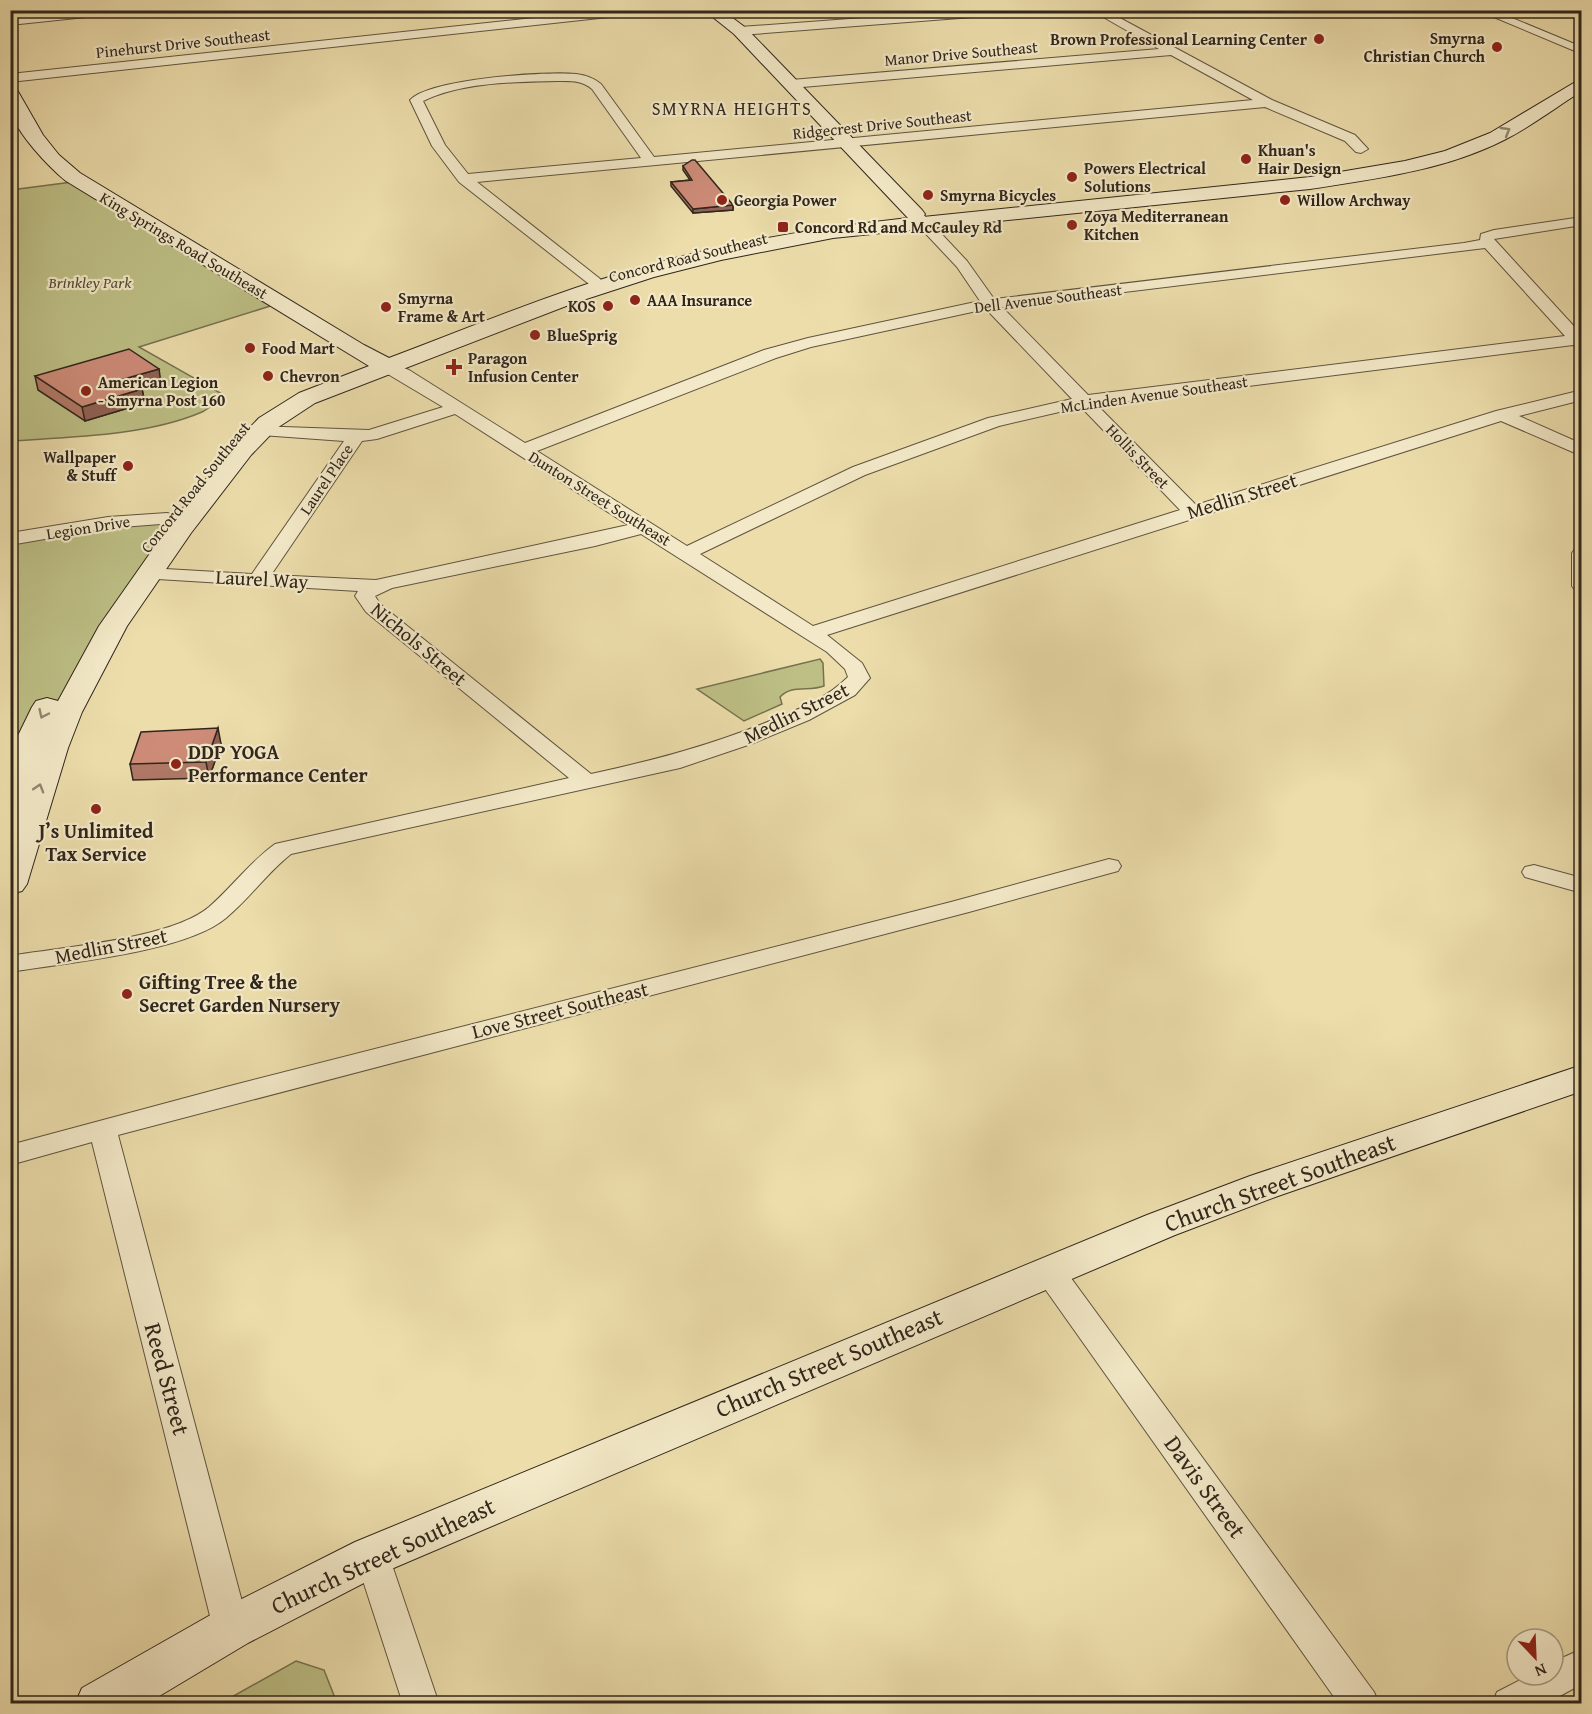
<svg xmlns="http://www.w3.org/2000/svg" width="1592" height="1714" viewBox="0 0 1592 1714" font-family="'Gentium Book Plus',serif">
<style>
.green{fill:#bdbf85;stroke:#767250;stroke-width:1.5}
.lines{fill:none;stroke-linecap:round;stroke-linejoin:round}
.street-casing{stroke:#5f543f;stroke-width:2}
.secondary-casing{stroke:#30261b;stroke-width:2}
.street{fill:#f3e9c8;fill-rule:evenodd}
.secondary{fill:#f3e9c8;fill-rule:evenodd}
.wall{fill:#b07867;stroke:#30261b;stroke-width:1.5}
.shaded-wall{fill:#906154;stroke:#30261b;stroke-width:1.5}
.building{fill:#cd8b78;stroke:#30261b;stroke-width:1.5}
.oneway{stroke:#928872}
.poi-dot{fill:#8f2418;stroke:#f3e9c8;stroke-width:2}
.labels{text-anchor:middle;stroke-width:4.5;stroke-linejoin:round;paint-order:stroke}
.far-poi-label{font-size:16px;font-weight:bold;fill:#30261b;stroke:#f3e9c8;text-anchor:start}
.far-street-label{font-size:16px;fill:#30261b;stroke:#f3e9c8}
.far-park-label{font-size:16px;font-style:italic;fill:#534c36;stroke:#f3e9c8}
.far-neighbourhood-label{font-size:18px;letter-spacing:1.5px;fill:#30261b;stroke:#f3e9c8}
.street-label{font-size:20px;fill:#30261b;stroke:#f3e9c8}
.poi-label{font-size:20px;font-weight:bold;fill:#30261b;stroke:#f3e9c8;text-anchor:start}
.near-street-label{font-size:24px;fill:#30261b;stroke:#f3e9c8}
</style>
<rect width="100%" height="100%" fill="#ecddab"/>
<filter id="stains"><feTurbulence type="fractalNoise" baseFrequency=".00333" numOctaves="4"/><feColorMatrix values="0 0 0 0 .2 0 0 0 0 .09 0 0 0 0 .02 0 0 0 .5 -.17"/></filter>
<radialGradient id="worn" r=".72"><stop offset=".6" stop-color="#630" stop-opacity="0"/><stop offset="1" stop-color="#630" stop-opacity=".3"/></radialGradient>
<!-- green -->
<path class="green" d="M80 181 280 303 139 347 224 395C218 400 210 408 202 412 146 436 71 437 11 441V190Z
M10 516 19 537 175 519 40 748 11 751Z
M820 659 823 663 824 686C809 692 792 684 780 697L782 704 744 721 697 689Z
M296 1661 324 1670 337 1703H221Z"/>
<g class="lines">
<defs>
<path id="street" d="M87 10H129L124 13 10 25V18Z
M608 10H650L645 13 10 82V74Z
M971 10H1029L1024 13 740 35 734 31 740 27Z
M1091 10H1105L1272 100 1355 135 1368 149 1361 153 1356 152 1345 141 1265 107 477 182 599 278 602 281 594 286 589 284 459 182 432 146 410 100C430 79 545 71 576 74 585 75 594 78 601 84L654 157 1253 100 1171 55 791 88 785 84 791 80 1159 49ZM557 81C570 81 582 80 592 89L641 158 468 174 445 145 423 101C462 82 514 82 557 81Z
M1477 10H1493L1582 47V54Z
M915 210 920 211 967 261 994 299 1464 243 1480 240 1481 234 1494 230 1582 217V225L1494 239 1582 335V350L1573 345 1097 405 1196 505 1496 411 1582 390V400L1519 416 1582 444V456L1501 421 827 635 862 663 870 678 855 695 809 720 751 744 680 768 291 854C267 873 250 898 226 918 186 952 65 963 10 972V956C62 947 171 939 209 907 232 887 250 862 275 844L569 778 366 612 355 596 358 591 141 578 138 574 141 570 148 568 252 574 344 441 261 435 255 434 252 430 255 426 369 430 443 407 381 370 379 366 387 361 409 370 525 443 764 350 808 338 980 301 957 267 910 217 908 214 910 211ZM1485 248 1565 336 1088 395 1002 307ZM986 309 1072 399 988 418 853 467 687 546 537 451 776 358 811 347ZM1081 407 1180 510 813 626 700 554 865 475 999 426ZM455 414 628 525 376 580 271 575 362 441 377 439ZM641 534 827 652 845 669 848 677C828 697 802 708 777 718 716 744 655 760 591 774L380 604 375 596 392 588 595 546Z
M167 513 174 515 176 519 174 523 108 528 10 545V533L108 517Z
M1582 547V592L1575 590 1572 586V553L1575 549Z
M1109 859 1118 861 1121 866 1118 871 969 912 118 1135 249 1628 244 1639 231 1643 218 1639 213 1628 92 1142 10 1165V1145L226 1087 951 902Z
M1534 865 1582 878V893L1525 877 1522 872 1525 867Z
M1049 1260 1060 1263 1374 1692 1379 1704H1339L1038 1279 1034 1271 1038 1263Z
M372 1541 384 1546 389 1556 439 1704H403L355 1556 360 1546Z
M1582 1649V1684L1545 1704H1492L1497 1692 1530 1675H1553V1662Z"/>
<path id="secondary" d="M704 10H722L746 28 922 210 925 214 923 217 1310 177 1405 161 1445 151 1490 133 1582 78V91C1556 107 1532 126 1504 140 1445 170 1375 179 1310 189L833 238 721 260 654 277 574 303 315 403 277 428 251 455 191 533 127 626 82 712 68 748 27 884 22 891 10 894V831L18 808 10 809V752L32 707 36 701 47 698 58 701 99 626 172 522 233 445 259 418 299 393 369 366 66 181C49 167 16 133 11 111 9 104 10 94 10 87L16 88 43 135 59 155 80 173 364 345 389 358C472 327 554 292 639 268 726 242 818 228 908 218L734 34Z
M1582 1065V1091L1278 1196 1175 1235 389 1570 248 1643 146 1704H75L82 1688 214 1613 355 1542 1147 1215 1250 1176Z"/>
</defs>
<!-- street casing -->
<use href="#street" class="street-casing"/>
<!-- secondary casing -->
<use href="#secondary" class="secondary-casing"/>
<!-- street -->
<use href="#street" class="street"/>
<!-- secondary -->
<use href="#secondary" class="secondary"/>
</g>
<!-- wall -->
<path class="wall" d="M683 166 733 205V210L693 213 671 186V182L690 180 683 170Z
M35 376 161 383 141 388 142 389 145 403 85 421 38 390Z
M221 744 209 778 133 780 130 764Z"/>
<!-- shaded-wall -->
<path class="shaded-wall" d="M733 205V210L693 213V209Z
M159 369 161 383 127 393 124 379Z
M142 389 145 403 85 421 82 407Z
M218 728 221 744 209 778 206 762Z"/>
<!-- building -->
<path class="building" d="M692 160H695L733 205 693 209 671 182 692 180 683 166Z
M129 349 159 369 124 379 142 389 82 407 35 376Z
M218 728 206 762 130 764 141 732Z"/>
<!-- one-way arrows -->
<defs><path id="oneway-chevron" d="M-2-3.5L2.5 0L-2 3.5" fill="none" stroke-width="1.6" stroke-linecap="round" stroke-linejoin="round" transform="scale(1.5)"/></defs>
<g class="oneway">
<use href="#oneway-chevron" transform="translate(1506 131) rotate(-30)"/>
<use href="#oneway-chevron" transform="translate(43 714) rotate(115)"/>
<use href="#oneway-chevron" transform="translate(39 788) rotate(-73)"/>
</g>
<!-- markers -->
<g class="poi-dot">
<circle cx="1319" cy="39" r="6"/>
<circle cx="1497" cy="47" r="6"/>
<circle cx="1246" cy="159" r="6"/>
<circle cx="1072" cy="177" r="6"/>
<circle cx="928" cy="195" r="6"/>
<circle cx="722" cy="200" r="6"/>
<circle cx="1285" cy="200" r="6"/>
<circle cx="1072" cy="225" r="6"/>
<rect x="777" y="221" width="12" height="12" rx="3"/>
<circle cx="635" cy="300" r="6"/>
<circle cx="608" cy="306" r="6"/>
<circle cx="386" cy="307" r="6"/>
<circle cx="535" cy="335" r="6"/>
<circle cx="250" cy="348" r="6"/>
<path d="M451 358h6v6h6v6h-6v6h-6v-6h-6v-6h6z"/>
<circle cx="268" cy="376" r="6"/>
<circle cx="86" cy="391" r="6"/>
<circle cx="128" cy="466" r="6"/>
<circle cx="176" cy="764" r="6"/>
<circle cx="96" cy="809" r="6"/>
<circle cx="127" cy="994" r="6"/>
</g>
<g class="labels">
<!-- far-poi labels -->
<g class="far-poi-label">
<text x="1485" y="44" text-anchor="end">Smyrna<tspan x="1485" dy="18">Christian Church</tspan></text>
<text x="1307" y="45" text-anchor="end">Brown Professional Learning Center</text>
<text x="1258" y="156">Khuan's<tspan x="1258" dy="18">Hair Design</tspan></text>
<text x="1084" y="174">Powers Electrical<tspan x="1084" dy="18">Solutions</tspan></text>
<text x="940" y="201">Smyrna Bicycles</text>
<text x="734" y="206">Georgia Power</text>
<text x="1297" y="206">Willow Archway</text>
<text x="1084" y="222">Zoya Mediterranean<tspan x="1084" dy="18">Kitchen</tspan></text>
<text x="795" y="233">Concord Rd and McCauley Rd</text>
<text x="398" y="304">Smyrna<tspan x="398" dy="18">Frame &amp; Art</tspan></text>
<text x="647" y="306">AAA Insurance</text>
<text x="596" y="312" text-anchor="end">KOS</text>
<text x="547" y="341">BlueSprig</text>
<text x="262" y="354">Food Mart</text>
<text x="468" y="364">Paragon<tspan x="468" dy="18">Infusion Center</tspan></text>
<text x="280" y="382">Chevron</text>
<text x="98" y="388">American Legion<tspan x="98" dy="18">- Smyrna Post 160</tspan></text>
<text x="116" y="463" text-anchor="end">Wallpaper<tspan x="116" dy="18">&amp; Stuff</tspan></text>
</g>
<!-- far-street labels -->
<g class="far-street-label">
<text transform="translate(183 43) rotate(-6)" y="6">Pinehurst Drive Southeast</text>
<text transform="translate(961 53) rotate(-5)" y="6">Manor Drive Southeast</text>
<text transform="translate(882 124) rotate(-6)" y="6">Ridgecrest Drive Southeast</text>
<text transform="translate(184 245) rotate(31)" y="6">King Springs Road Southeast</text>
<text transform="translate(688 257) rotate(-14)" y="6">Concord Road Southeast</text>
<text transform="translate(1048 298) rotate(-7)" y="6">Dell Avenue Southeast</text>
<text transform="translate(1154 394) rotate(-8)" y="6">McLinden Avenue Southeast</text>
<text transform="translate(1138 456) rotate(46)" y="6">Hollis Street</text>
<text transform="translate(326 479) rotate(-56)" y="6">Laurel Place</text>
<text transform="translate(195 487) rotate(-51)" y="6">Concord Road Southeast</text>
<text transform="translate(600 498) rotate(32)" y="6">Dunton Street Southeast</text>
<text transform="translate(88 527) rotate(-9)" y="6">Legion Drive</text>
</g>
<!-- far-park labels -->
<g class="far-park-label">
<text x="90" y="288">Brinkley Park</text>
</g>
<!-- far-neighbourhood labels -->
<g class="far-neighbourhood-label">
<text x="732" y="115">SMYRNA HEIGHTS</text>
</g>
<!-- street labels -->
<g class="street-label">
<text transform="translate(1242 496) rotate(-17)" y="7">Medlin Street</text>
<text transform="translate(262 579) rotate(3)" y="7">Laurel Way</text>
<text transform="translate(419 644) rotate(40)" y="7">Nichols Street</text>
<text transform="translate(796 713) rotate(-26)" y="7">Medlin Street</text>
<text transform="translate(111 946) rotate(-11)" y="7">Medlin Street</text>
<text transform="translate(560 1010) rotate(-14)" y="7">Love Street Southeast</text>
</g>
<!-- poi labels -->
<g class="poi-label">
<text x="188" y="759">DDP YOGA<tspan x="188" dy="23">Performance Center</tspan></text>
<text x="96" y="838" text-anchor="middle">J’s Unlimited<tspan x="96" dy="23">Tax Service</tspan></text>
<text x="139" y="989">Gifting Tree &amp; the<tspan x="139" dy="23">Secret Garden Nursery</tspan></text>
</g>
<!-- near-street labels -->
<g class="near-street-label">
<text transform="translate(1280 1183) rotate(-20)" y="8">Church Street Southeast</text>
<text transform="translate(829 1363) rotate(-23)" y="8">Church Street Southeast</text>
<text transform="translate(167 1379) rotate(75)" y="8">Reed Street</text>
<text transform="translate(1205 1487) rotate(54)" y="8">Davis Street</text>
<text transform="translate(383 1556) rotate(-25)" y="8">Church Street Southeast</text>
</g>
</g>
<!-- margin -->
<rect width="1592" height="1714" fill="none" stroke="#ecddab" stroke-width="36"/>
<rect x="12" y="12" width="1568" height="1690" fill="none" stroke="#30261b" stroke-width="3"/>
<rect x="18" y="18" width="1556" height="1678" fill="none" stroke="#30261b" stroke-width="1.5"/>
<!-- north arrow -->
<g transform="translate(1535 1657) rotate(157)"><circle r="28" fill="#f3e9c8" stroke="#a59b83" stroke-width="1.5"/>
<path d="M0-4.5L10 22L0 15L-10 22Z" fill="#8f2418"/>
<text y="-9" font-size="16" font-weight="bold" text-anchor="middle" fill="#30261b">N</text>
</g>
<rect width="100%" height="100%" filter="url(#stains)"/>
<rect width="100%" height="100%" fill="url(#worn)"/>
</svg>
